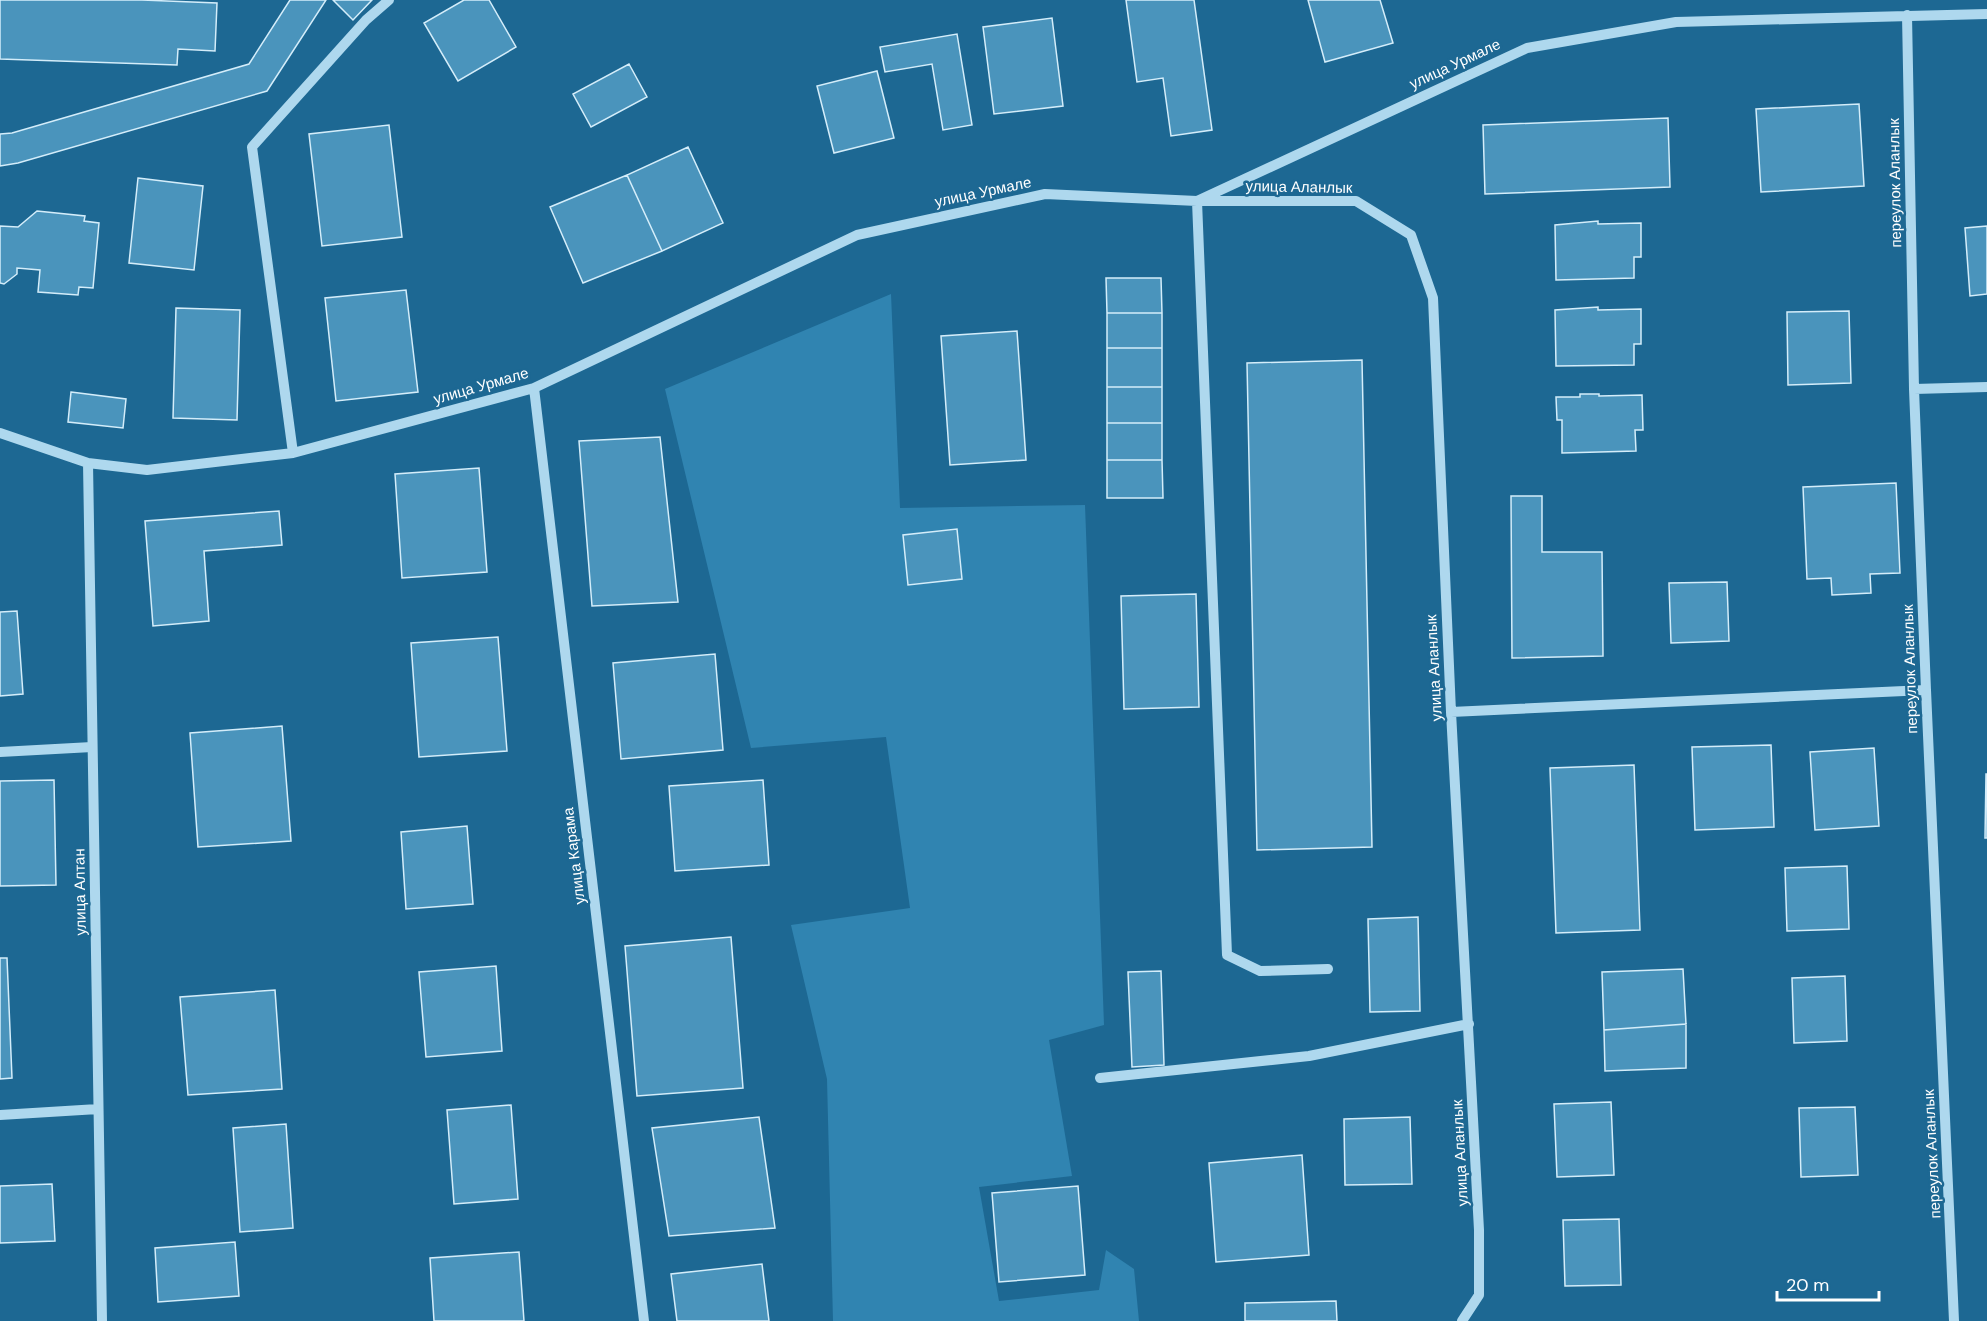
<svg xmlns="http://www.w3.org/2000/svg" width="1987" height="1321" viewBox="0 0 1987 1321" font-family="'DM Sans',sans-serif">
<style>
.green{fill:#3084b1}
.building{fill:#4a94bc;stroke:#d4edfa;stroke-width:1.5}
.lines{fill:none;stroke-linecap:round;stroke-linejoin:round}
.minor{stroke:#aed8ee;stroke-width:10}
.labels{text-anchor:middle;stroke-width:5;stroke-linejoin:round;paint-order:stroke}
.street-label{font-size:15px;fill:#fff;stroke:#1d6893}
</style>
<rect width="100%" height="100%" fill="#1d6893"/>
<!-- green -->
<path class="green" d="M891 294 900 508 1085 505 1104 1025 1049 1040 1072 1176 979 1187 999 1301 1099 1290 1106 1250 1134 1269 1139 1321H833L827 1079 791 925 910 908 886 737 751 748 665 389Z"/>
<!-- building -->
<path class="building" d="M0 0H142L217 3 215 51 178 49 177 65 0 59Z
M290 0H326L267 91 18 163 0 166V134L12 133 249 64Z
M333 0H372L353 20Z
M464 0H489L516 47 458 81 424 23Z
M1126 0H1194L1212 130 1171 136 1163 78 1137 82Z
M1308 0H1380L1393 43 1325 62Z
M1052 18 1063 106 994 114 983 27Z
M957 34 972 125 943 130 932 64 885 72 880 47Z
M629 64 647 97 591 127 573 94Z
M877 71 894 138 834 153 817 86Z
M1859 104 1864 186 1761 192 1756 109Z
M1668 118 1670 187 1485 194 1483 125Z
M389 125 402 237 322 246 309 134Z
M688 147 723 223 662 251 627 175Z
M627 175 662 251 583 283 550 207Z
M138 178 203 186 194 270 129 263Z
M37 211 85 216 84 221 99 223 93 288 79 287 78 295 38 292 40 270 17 268V274L4 284 0 283V226L18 227Z
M1598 221V224L1641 223V257H1634V278L1556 280 1555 225Z
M1987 226V294L1970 296 1965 228Z
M1106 278H1161L1162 313H1107Z
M406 290 418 392 336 401 325 298Z
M1598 307V310L1641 309V344H1634V365L1556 366 1555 310Z
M176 308 240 310 237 420 173 418Z
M1849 311 1851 383 1788 385 1787 312Z
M1107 313H1162V348H1107Z
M1017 331 1026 460 950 465 941 336Z
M1107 348H1162V387H1107Z
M1362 360 1372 847 1257 850 1247 363Z
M1107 387H1162V423H1107Z
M71 392 126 399 123 428 68 422Z
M1580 394H1599V396L1642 395 1643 430H1635L1636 451 1562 453V420H1557L1556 397H1580Z
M1107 423H1162V460H1107Z
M660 437 678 602 592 606 579 441Z
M1107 460H1162L1163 498H1107Z
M479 468 487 572 402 578 395 474Z
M1896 483 1900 573 1870 574 1871 593 1832 595 1831 578 1807 579 1803 487Z
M1511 496H1542V552H1602L1603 656 1512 658Z
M279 511 282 545 204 551 209 621 153 626 145 521Z
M957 529 962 579 908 585 903 535Z
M1727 582 1729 641 1671 643 1669 583Z
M1196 594 1199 707 1124 709 1121 596Z
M17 611 23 694 0 696V612Z
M498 637 507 751 419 757 411 643Z
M715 654 723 750 621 759 613 663Z
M282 726 291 841 198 847 190 733Z
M1771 745 1774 827 1695 830 1692 747Z
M1874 748 1879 826 1815 830 1810 752Z
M1634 765 1640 930 1556 933 1550 768Z
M1986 774H1987V838H1985Z
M54 780 56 885 0 886V781Z
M763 780 769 865 675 871 669 786Z
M467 826 473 904 406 909 401 832Z
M1847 866 1849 929 1787 931 1785 868Z
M1418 917 1420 1011 1370 1012 1368 919Z
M731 937 743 1088 637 1096 625 946Z
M0 958H7L12 1078 0 1079Z
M496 966 502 1051 426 1057 419 972Z
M1683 969 1686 1024 1604 1030 1602 972Z
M1161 971 1164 1065 1132 1067 1128 972Z
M1845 976 1847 1041 1794 1043 1792 978Z
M275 990 282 1089 188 1095 180 997Z
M1686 1024V1068L1605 1071 1604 1030Z
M1611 1102 1614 1175 1557 1177 1554 1104Z
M511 1105 518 1199 454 1204 447 1110Z
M1855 1107 1858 1175 1801 1177 1799 1108Z
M759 1117 775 1228 669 1236 652 1128Z
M1410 1117 1412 1184 1345 1185 1344 1119Z
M286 1124 293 1228 240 1232 233 1128Z
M1302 1155 1309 1255 1216 1262 1209 1163Z
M52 1184 55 1241 0 1243V1186Z
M1078 1186 1085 1275 999 1282 992 1193Z
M1619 1219 1621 1285 1565 1286 1563 1220Z
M235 1242 239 1296 158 1302 155 1248Z
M519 1252 524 1321H434L430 1258Z
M762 1264 769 1321H677L671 1274Z
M1336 1301 1337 1321H1245V1303Z"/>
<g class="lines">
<!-- minor -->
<path class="minor" d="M1907 15 1914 389 1926 690 1954 1321
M534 388 644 1321
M1914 389 1987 387
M0 433 88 463 147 470 293 453 534 388 857 235 1045 194 1197 201 1527 48 1676 22 1987 14
M293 453 252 147 366 20 389 0
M88 463 102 1321
M1451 712 1926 690
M0 752 92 747
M1328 969 1260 971 1227 955 1197 201H1356L1411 235 1433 298 1451 712 1479 1230V1295L1462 1321
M1100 1078 1309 1056 1469 1024
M0 1115 98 1109"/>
</g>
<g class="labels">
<!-- street labels -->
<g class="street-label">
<text transform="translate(1455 64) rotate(-25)" y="5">улица Урмале</text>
<text transform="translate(1895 183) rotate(-91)" y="5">переулок Аланлык</text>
<text transform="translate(1299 187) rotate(1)" y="5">улица Аланлык</text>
<text transform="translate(983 192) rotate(-12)" y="5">улица Урмале</text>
<text transform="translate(481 386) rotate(-16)" y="5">улица Урмале</text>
<text transform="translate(1434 668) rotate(-93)" y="5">улица Аланлык</text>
<text transform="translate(1910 669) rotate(-92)" y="5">переулок Аланлык</text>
<text transform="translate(574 856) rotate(-97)" y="5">улица Карама</text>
<text transform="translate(80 892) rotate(-91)" y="5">улица Алтан</text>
<text transform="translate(1460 1153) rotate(-93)" y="5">улица Аланлык</text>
<text transform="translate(1932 1154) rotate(-93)" y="5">переулок Аланлык</text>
</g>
</g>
<!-- scale -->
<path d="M1777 1291v9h102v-9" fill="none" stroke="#ffffff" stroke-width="3"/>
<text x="1786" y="1291" font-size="18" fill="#ffffff" stroke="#1d6893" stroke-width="4.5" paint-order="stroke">20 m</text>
</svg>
